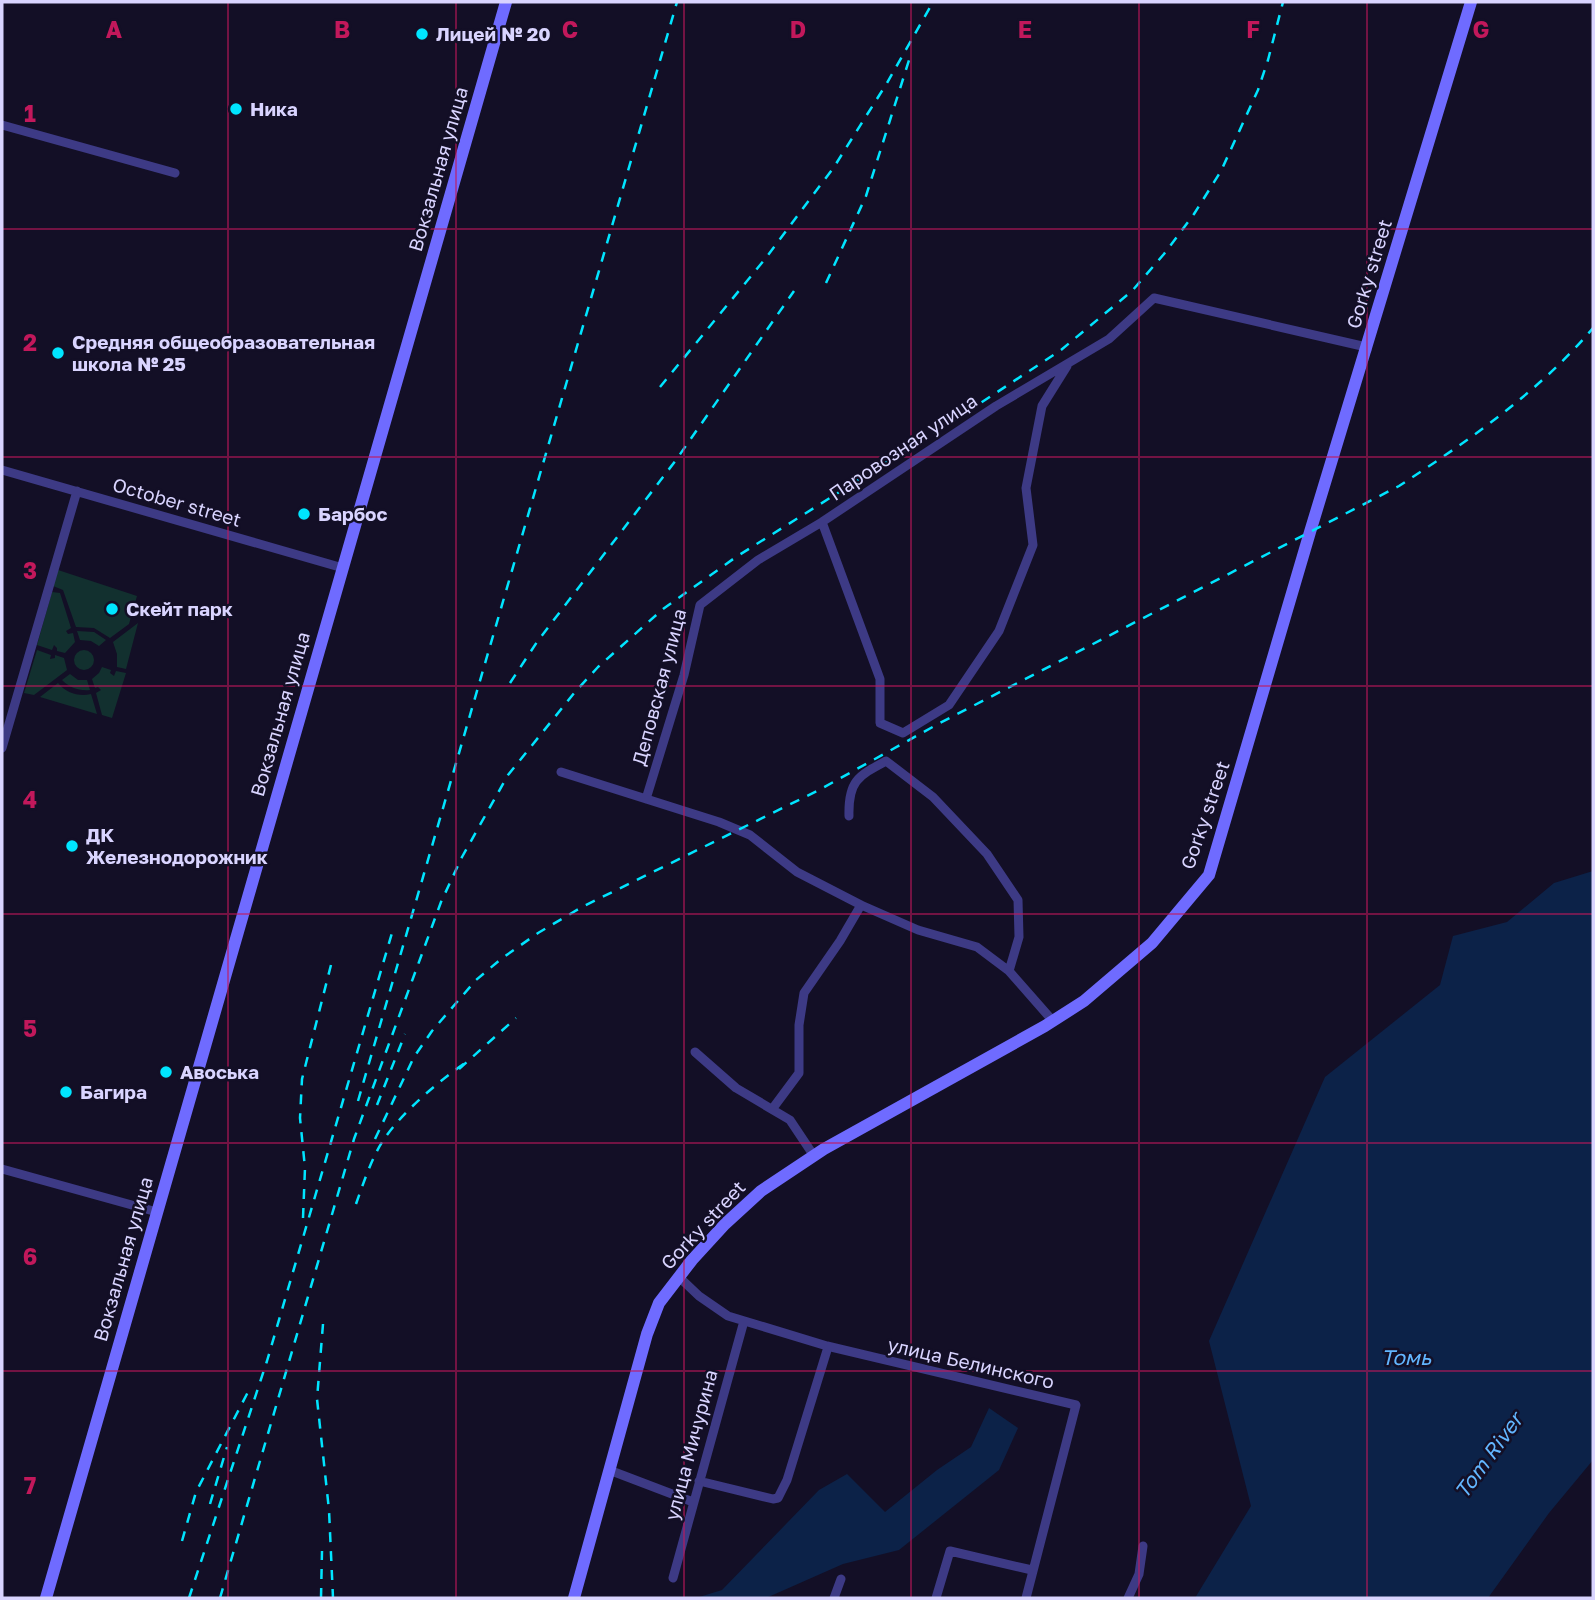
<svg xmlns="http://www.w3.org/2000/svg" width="1595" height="1600" viewBox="0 0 1595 1600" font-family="'Golos Text',sans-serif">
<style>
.green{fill:#12302f}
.water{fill:#0c2248}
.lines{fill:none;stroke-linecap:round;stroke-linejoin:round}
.street{stroke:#3d3a85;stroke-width:9}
.secondary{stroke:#6f6bff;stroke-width:12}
.rail{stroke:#00e5ff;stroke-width:2.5;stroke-dasharray:10 9;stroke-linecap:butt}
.grid{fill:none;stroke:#c2185b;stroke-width:2;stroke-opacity:0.55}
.poi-dot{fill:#00e5ff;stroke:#130f26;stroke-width:2.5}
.labels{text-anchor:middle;stroke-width:5;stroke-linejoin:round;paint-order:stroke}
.poi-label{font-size:19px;font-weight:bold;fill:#d9d4ff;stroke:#130f26;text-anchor:start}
.street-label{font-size:19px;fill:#d9d4ff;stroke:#130f26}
.water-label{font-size:21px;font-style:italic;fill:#62b6ff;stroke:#130f26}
.grid-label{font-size:23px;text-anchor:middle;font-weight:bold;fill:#c2185b;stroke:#130f26;stroke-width:5;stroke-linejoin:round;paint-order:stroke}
</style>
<rect width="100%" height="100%" fill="#130f26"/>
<!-- green -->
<path class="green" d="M58 570 137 596 129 624 110 638 94 628 76 627 63 590 53 586Z
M52 592 60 593 71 628 66 631 68 634 73 633 75 642 65 653 57 651V648L54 645 52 650 37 645Z
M138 623 126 669 117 667V654L113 642Z
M77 631 94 632 106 640 99 646 91 641 80 640Z
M37 650 51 655 50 659 55 658V655L64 658 67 670 34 695 24 693Z
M74 660a10 10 0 1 1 20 0a10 10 0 1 1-20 0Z
M102 667 111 670 110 673 114 676 116 671 126 673 112 718 102 715 96 693 101 690 98 687 95 688 92 679 99 673Z
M70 674 78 680H87L90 690C79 691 70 688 62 680Z
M58 683C66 693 79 697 91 694L97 714 40 697Z"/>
<!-- water -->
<path class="water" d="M1593 871V1460L1549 1513 1488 1598H1195L1251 1506 1209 1341 1325 1077 1440 985 1453 936 1507 922 1554 883Z
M989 1408 1018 1428 999 1470 899 1550 843 1564 766 1598H696L722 1590 819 1490 847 1474 885 1512 937 1470 971 1447Z"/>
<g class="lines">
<!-- street -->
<path class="street" d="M2 125 175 173
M2 470 343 568
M822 522 880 679V723L903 733 949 705 999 631 1033 545 1026 488 1042 406 1067 366
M2 748 77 491
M561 772 719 822 750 835 797 872 861 905 918 930 977 947 1009 971 1052 1020
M646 799 684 675 700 605 758 560 822 522 996 406 1109 339 1154 298 1362 346 1367 350
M849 816C848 781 858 776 886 761L933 797 987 854 1018 900 1019 937 1009 971
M695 1052 736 1088 790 1120 814 1156
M773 1108 799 1073V1025L804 993 840 941 861 905
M2 1169 157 1212
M679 1277 699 1296 728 1316 827 1346 1076 1405 1026 1598
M609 1470 693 1502
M699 1481 773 1499 778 1498 787 1480 828 1347
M673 1578 744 1321
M834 1598 841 1579
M936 1598 950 1551 1032 1570
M1128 1598 1139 1574 1143 1546"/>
<!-- secondary -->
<path class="secondary" d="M46 1598 506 2
M574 1598 647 1334 659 1303 692 1260 725 1224 761 1191 824 1149 1045 1026 1084 1001 1152 943 1209 875 1310 532 1471 2"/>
<!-- rail -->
<path class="rail" d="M826 283 866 196 910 57
M660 387 765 259 834 167 887 83 933 2
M510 683 537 642 676 460 794 291
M459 1069 516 1018
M358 1101 677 2
M377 1105 405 1034
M375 1139 414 1057 432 1031 476 980 501 959 538 933 582 907 819 790 938 724 1399 486C1468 441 1539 392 1593 328
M356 1204C362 1187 368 1169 376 1153 392 1120 435 1084 465 1063
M303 1218 305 1168 300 1118 302 1079 333 957
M323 1324 317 1399 329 1510 333 1598
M210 1504 227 1447
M182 1541 196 1492 249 1390
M189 1598 267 1361 394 926
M220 1598 354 1139 441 902 462 857 508 775 575 692 598 667 663 609 736 557 973 408 1061 350 1132 291 1164 254 1194 214 1221 171 1258 90 1268 60 1283 2
M321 1598 322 1551"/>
</g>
<!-- grid -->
<path class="grid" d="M228 2V1598M456 2V1598M684 2V1598M911 2V1598M1139 2V1598M1367 2V1598M2 229H1593M2 457H1593M2 686H1593M2 914H1593M2 1143H1593M2 1371H1593"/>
<!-- markers -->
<g class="poi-dot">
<circle cx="422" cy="34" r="7"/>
<circle cx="236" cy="109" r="7"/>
<circle cx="58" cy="353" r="7"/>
<circle cx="304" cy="514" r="7"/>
<circle cx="112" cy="609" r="7"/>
<circle cx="72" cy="846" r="7"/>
<circle cx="166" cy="1072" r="7"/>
<circle cx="66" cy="1092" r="7"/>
</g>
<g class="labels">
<!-- poi labels -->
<g class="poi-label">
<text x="436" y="41">Лицей № 20</text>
<text x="250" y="116">Ника</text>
<text x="72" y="349">Средняя общеобразовательная<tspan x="72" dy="22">школа № 25</tspan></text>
<text x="318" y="521">Барбос</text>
<text x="126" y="616">Скейт парк</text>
<text x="86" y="842">ДК<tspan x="86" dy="22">Железнодорожник</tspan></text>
<text x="180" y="1079">Авоська</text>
<text x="80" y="1099">Багира</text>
</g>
<!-- street labels -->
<g class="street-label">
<text transform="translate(438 169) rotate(-74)" y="7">Вокзальная улица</text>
<text transform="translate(1369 274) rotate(-73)" y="7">Gorky street</text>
<text transform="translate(903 447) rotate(-34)" y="7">Паровозная улица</text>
<text transform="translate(177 502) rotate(16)" y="7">October street</text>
<text transform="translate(659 687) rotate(-75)" y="7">Деповская улица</text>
<text transform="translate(280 714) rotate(-74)" y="7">Вокзальная улица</text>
<text transform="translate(1205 815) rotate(-71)" y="7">Gorky street</text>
<text transform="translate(703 1225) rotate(-47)" y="7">Gorky street</text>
<text transform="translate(123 1259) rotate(-74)" y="7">Вокзальная улица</text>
<text transform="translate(971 1363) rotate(13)" y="7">улица Белинского</text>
<text transform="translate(691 1445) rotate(-75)" y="7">улица Мичурина</text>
</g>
<!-- water labels -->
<g class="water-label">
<text x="1406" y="1365">Томь</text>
<text transform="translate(1489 1456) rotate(-54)" y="7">Tom River</text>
</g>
</g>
<g class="grid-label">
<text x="114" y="38">A</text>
<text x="342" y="38">B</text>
<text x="570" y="38">C</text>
<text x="798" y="38">D</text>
<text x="1025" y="38">E</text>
<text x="1253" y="38">F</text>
<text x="1481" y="38">G</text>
<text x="30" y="122">1</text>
<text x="30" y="351">2</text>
<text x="30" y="579">3</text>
<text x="30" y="808">4</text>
<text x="30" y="1037">5</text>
<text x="30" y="1265">6</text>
<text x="30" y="1494">7</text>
</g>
<!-- border -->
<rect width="1595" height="1600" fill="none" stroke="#d9d4ff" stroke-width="7"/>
</svg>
